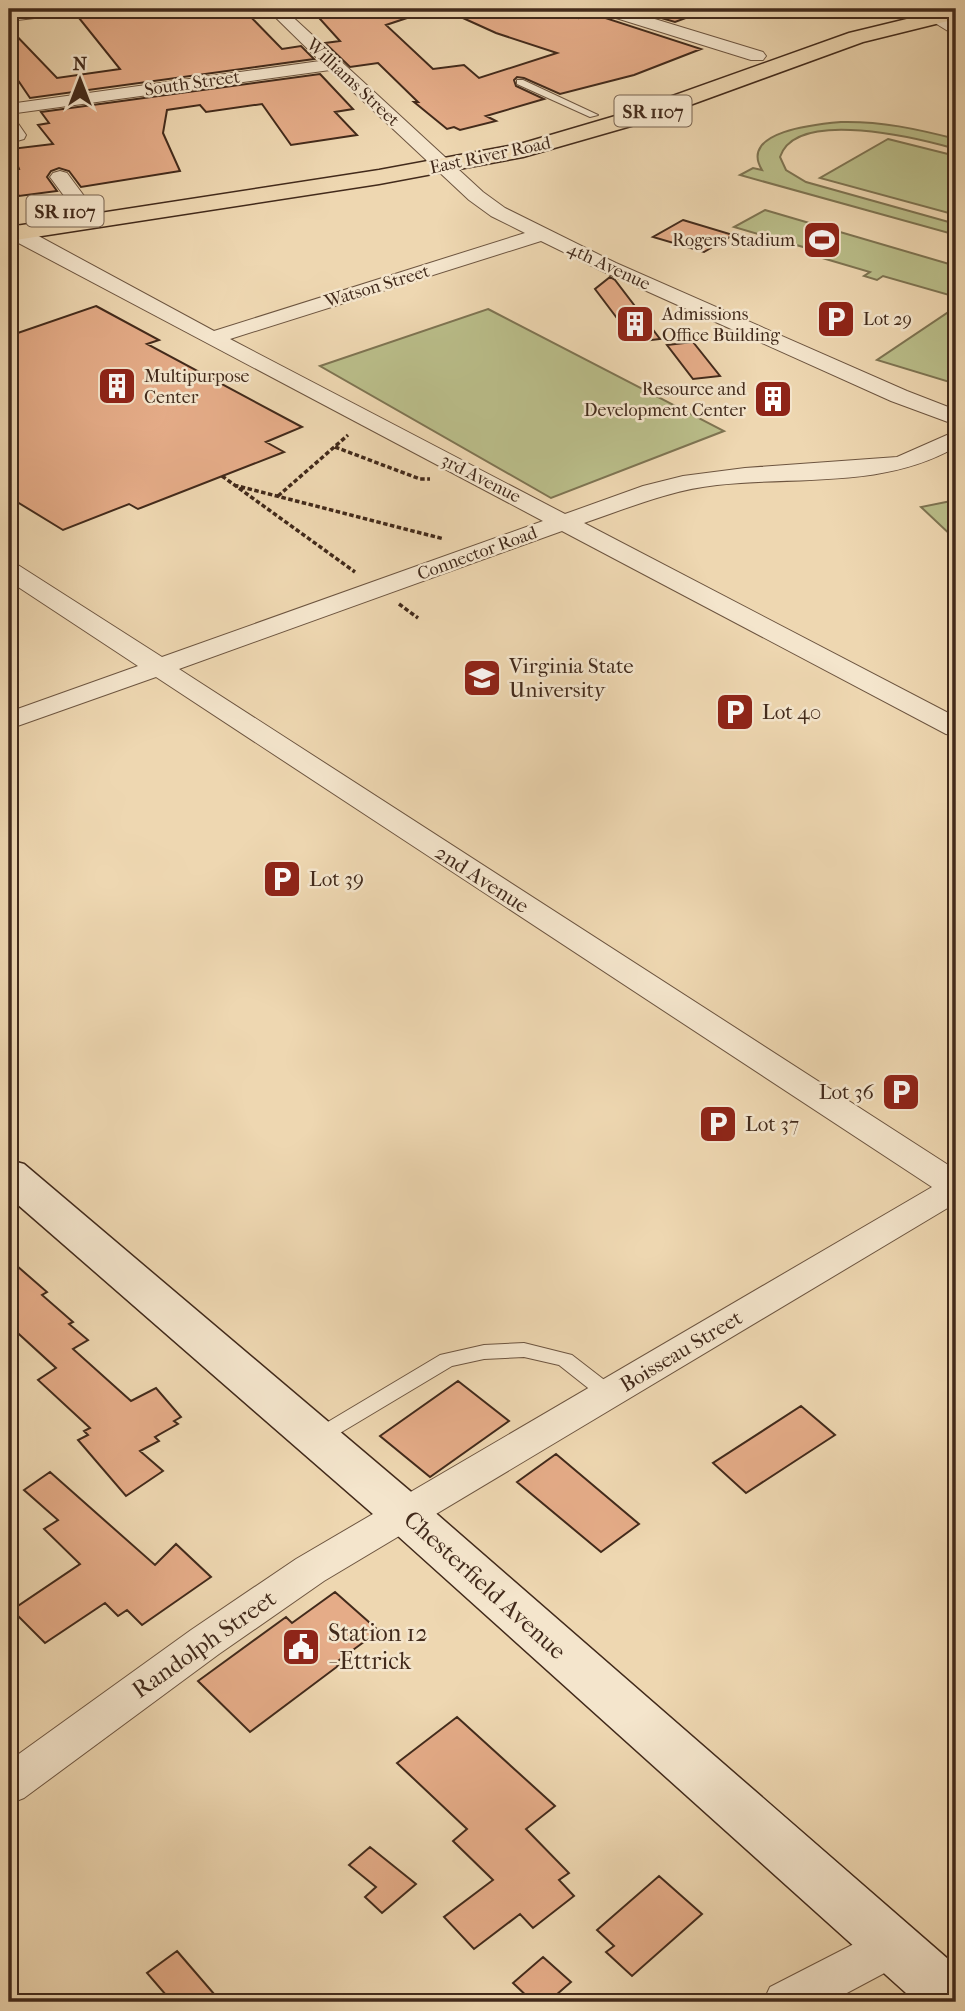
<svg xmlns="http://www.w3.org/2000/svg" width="965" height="2011" viewBox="0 0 965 2011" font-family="'IM FELL French Canon',serif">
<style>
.green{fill:#babe8a;stroke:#7e7452;stroke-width:2}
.building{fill:#e5ac88;stroke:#422a1b;stroke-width:2}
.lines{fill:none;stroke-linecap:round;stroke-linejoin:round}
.lane-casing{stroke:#6d5540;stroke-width:2}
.street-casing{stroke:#6d5540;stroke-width:2}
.secondary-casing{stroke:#422a1b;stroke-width:3}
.primary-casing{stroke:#422a1b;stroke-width:3}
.path{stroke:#422a1b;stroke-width:3.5;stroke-dasharray:4.5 2.5;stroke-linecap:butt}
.lane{fill:#f4e5cc;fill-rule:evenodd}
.street{fill:#f4e5cc;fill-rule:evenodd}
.secondary{fill:#f4e5cc;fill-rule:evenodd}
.primary{fill:#eed7b1;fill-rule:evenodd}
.labels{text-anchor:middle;stroke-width:5;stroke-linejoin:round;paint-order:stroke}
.far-street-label{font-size:18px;fill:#422a1b;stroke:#f4e5cc}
.far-poi-label{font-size:18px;fill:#422a1b;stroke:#f4e5cc;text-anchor:start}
.shield{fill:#f4e5cc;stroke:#776250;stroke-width:2}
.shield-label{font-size:19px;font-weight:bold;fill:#422a1b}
.poi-label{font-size:21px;fill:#422a1b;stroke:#f4e5cc;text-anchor:start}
.street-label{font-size:21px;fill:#422a1b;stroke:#f4e5cc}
.near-street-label{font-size:24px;fill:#422a1b;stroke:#f4e5cc}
.near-poi-label{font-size:24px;fill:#422a1b;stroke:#f4e5cc;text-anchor:start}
</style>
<rect width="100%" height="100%" fill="#eed7b1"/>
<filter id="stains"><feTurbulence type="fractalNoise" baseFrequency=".00286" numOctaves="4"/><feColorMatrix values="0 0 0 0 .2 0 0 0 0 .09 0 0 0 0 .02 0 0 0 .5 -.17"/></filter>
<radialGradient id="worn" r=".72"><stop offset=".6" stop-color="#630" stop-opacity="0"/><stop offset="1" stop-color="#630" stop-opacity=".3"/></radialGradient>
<!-- green -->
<path class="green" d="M841 122C881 121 917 129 956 139V149C921 139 796 107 780 157L786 170 806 182 956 224V235L740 175 753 168 762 170C738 131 818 124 841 122Z
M888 139 956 156V215L820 178Z
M765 210 956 266V297L883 276 877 280 864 276 870 272 819 257 824 253 734 227Z
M956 307V384L877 360Z
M488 309 724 431 551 498 320 366Z
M956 500V540L921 507Z"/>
<!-- building -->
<path class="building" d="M126 9H243L282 49 301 46 314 59 30 98 9 67V28L57 78 120 69 79 18 129 12Z
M311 9H421L422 13 386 25 433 69 464 65 479 78 557 53 496 33 443 9H544L578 18 579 9H595L599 16 701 49 634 75 560 94 524 78 517 77 514 80 516 86 544 99 486 116 496 121 460 130 454 127 447 129 414 102H418L378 63 350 67 325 43 340 41Z
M630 9H704L705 11 675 22Z
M320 74 353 109 335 112 357 135 291 145 262 104 206 112 200 105 167 110 163 133 180 171 81 187 69 171 59 168 51 171 47 177 57 191 19 196 9 180V170L19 169 11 149 53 144 38 125 49 123 41 112Z
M683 220 733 235 704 252 653 237Z
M610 277 615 280 660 339 635 342 595 289Z
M96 306 159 340 147 344 302 427 266 442 284 452 138 509 129 504 63 530 9 497V336Z
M693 342 720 376 693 379 667 345Z
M9 1259 47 1292 42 1295 73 1322 69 1324 88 1340 73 1349 131 1401 156 1388 181 1417 174 1421 178 1424 155 1437 159 1441 140 1451 163 1471 126 1496 78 1440 88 1435 84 1431 90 1428 38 1380 56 1368 9 1325Z
M458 1381 509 1421 430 1477 380 1436Z
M801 1406 835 1435 746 1493 713 1463Z
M556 1454 639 1524 601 1552 517 1482Z
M50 1472 155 1565 176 1544 211 1577 142 1625 127 1610 118 1616 105 1603 45 1643 12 1610 80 1564 44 1529 58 1520 24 1490Z
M335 1592 379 1631 335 1663 338 1666 250 1732 198 1681 286 1617 292 1623Z
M457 1717 555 1806 526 1829 569 1873 559 1880 574 1896 533 1928 520 1914 474 1949 444 1917 493 1880 453 1841 467 1829 397 1763Z
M370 1847 416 1884 382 1913 365 1897 376 1887 349 1865Z
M659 1876 702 1914 632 1976 606 1952 614 1946 597 1930Z
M177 1951 221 2002H172L147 1973Z
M543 1957 571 1982 548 2002H533L513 1983Z"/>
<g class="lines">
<defs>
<path id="lane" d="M517 80H523L598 115 590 117 517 84Z
M524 1343 572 1355 616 1389 618 1394 616 1399 609 1401 602 1399 559 1365 524 1357 484 1359 452 1366 325 1442 318 1444 311 1442 309 1437 311 1432 440 1355 484 1345Z"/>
<path id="street" d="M28 9H76L68 14 9 21V11Z
M267 9H284L483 192 505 208 616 263 907 391 956 410V425L891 401 602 271 541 241 230 339 565 514 643 486 683 476 745 468 897 457 956 431V447C883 489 797 476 717 485 670 490 628 508 584 523L956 717V736L946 734 562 531 179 669 956 1170V1203L324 1581 219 1654 24 1798 9 1804V1761L191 1630 296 1559 932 1187 156 677 9 729V712L138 666 9 581V563L18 565 162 657 543 521 9 238V220L214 331 525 233 491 216 469 200 330 70 9 114V104L320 61Z
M598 9H622L763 52 766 56 763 60H751L600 13Z
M946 10 954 15 952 21 956 24V36L935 23 940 11Z
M9 118 15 119 26 135 24 139 17 141 9 136Z
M60 171 67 173 90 204 93 208 90 212H76L53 181 50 177 53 173Z
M891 1925 907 1931 914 1946 907 1961 830 2002H763L770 1987Z"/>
<path id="secondary" d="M9 1160 24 1164 423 1502 956 1966V2002H916L389 1528 9 1197Z"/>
<path id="primary" d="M948 9H956V19L863 42 638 124 523 157 379 184 9 241V227L379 170 520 144 622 114 849 33Z"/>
</defs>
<!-- lane casing -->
<use href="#lane" class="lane-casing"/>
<!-- street casing -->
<use href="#street" class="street-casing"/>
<!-- secondary casing -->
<use href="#secondary" class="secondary-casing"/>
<!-- primary casing -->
<use href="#primary" class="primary-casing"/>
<!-- path -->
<path class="path" d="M335 447 420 479H430
M222 476 355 572
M234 485 444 539
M278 496 348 435
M399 604 418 618"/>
<!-- lane -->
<use href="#lane" class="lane"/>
<!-- street -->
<use href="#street" class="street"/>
<!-- secondary -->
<use href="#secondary" class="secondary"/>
<!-- primary -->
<use href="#primary" class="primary"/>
</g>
<!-- icons -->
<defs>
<symbol id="stadium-square" viewBox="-11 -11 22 22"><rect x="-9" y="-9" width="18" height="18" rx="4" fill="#8f2418" stroke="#f4e5cc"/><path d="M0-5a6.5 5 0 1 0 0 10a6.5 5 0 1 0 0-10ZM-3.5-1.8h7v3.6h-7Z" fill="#fff"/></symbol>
<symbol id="parking-square" viewBox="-11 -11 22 22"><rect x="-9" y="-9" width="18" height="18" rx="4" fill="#8f2418" stroke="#f4e5cc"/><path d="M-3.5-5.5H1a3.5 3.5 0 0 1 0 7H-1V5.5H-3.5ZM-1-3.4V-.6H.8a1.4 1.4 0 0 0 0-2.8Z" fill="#fff"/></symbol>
<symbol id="building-square" viewBox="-11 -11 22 22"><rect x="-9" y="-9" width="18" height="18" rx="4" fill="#8f2418" stroke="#f4e5cc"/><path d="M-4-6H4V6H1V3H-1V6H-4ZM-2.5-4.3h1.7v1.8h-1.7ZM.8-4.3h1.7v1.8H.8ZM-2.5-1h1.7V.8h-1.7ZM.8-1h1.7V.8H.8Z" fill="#fff"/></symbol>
<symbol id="university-square" viewBox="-11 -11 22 22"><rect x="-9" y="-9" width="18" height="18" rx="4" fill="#8f2418" stroke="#f4e5cc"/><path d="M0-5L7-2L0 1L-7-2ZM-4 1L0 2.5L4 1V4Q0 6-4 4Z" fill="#fff"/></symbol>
<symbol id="civic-square" viewBox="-11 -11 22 22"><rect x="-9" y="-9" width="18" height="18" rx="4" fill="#8f2418" stroke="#f4e5cc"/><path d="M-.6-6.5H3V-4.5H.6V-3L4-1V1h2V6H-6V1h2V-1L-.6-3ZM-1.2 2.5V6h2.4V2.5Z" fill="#fff"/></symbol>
</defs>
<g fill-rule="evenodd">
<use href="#stadium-square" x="800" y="218" width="44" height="44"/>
<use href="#parking-square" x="814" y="297" width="44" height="44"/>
<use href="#building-square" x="613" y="302" width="44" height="44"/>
<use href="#building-square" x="95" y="364" width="44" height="44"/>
<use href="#building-square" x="751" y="377" width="44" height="44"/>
<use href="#university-square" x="460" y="656" width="44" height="44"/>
<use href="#parking-square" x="713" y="690" width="44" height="44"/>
<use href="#parking-square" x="260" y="857" width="44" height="44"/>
<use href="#parking-square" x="879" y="1070" width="44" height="44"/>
<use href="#parking-square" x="696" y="1102" width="44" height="44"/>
<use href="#civic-square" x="279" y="1625" width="44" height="44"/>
</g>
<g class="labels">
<!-- far-street labels -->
<g class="far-street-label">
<text transform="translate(353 82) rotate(43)" y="6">Williams Street</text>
<text transform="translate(192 83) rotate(-8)" y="6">South Street</text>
<text transform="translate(490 155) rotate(-12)" y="6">East River Road</text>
<text transform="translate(609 266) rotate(25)" y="6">4th Avenue</text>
<text transform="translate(377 286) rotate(-17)" y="6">Watson Street</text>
<text transform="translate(481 478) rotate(27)" y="6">3rd Avenue</text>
<text transform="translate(477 553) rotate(-20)" y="6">Connector Road</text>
</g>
<!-- far-poi labels -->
<g class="far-poi-label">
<text x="795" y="246" text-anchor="end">Rogers Stadium</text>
<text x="662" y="320">Admissions<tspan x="662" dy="21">Office Building</tspan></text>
<text x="863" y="325">Lot 29</text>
<text x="144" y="382">Multipurpose<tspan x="144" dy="21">Center</tspan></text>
<text x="746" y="395" text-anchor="end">Resource and<tspan x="746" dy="21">Development Center</tspan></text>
</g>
<!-- shield labels -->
<g class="shield">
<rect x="614.5" y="95.5" width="77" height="31" rx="5"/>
<rect x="26.5" y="195.5" width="77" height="31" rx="5"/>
</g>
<g class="shield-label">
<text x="653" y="118">SR 1107</text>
<text x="65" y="218">SR 1107</text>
</g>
<!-- poi labels -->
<g class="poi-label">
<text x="509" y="673">Virginia State<tspan x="509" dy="24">University</tspan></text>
<text x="762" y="719">Lot 40</text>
<text x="309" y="886">Lot 39</text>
<text x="874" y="1099" text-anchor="end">Lot 36</text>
<text x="745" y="1131">Lot 37</text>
</g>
<!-- street labels -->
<g class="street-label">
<text transform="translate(482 879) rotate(33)" y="7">2nd Avenue</text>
<text transform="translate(681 1351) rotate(-31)" y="7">Boisseau Street</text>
</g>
<!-- near-street labels -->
<g class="near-street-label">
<text transform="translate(485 1585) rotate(42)" y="8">Chesterfield Avenue</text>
<text transform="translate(204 1644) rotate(-35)" y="8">Randolph Street</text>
</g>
<!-- near-poi labels -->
<g class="near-poi-label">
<text x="328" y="1641">Station 12<tspan x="328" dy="28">- Ettrick</tspan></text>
</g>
</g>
<!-- margin -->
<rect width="965" height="2011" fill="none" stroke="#eed7b1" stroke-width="35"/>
<rect x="10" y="10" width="944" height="1990" fill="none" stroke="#422a1b" stroke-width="3.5"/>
<rect x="18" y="18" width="930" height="1976" fill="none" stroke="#422a1b" stroke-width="2"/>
<!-- north arrow -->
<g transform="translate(80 80)" stroke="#f4e5cc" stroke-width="5" paint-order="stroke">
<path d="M0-5L12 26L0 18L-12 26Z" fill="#422a1b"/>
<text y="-10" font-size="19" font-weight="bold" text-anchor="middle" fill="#422a1b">N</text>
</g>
<rect width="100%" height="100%" filter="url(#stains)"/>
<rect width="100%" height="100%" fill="url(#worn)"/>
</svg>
